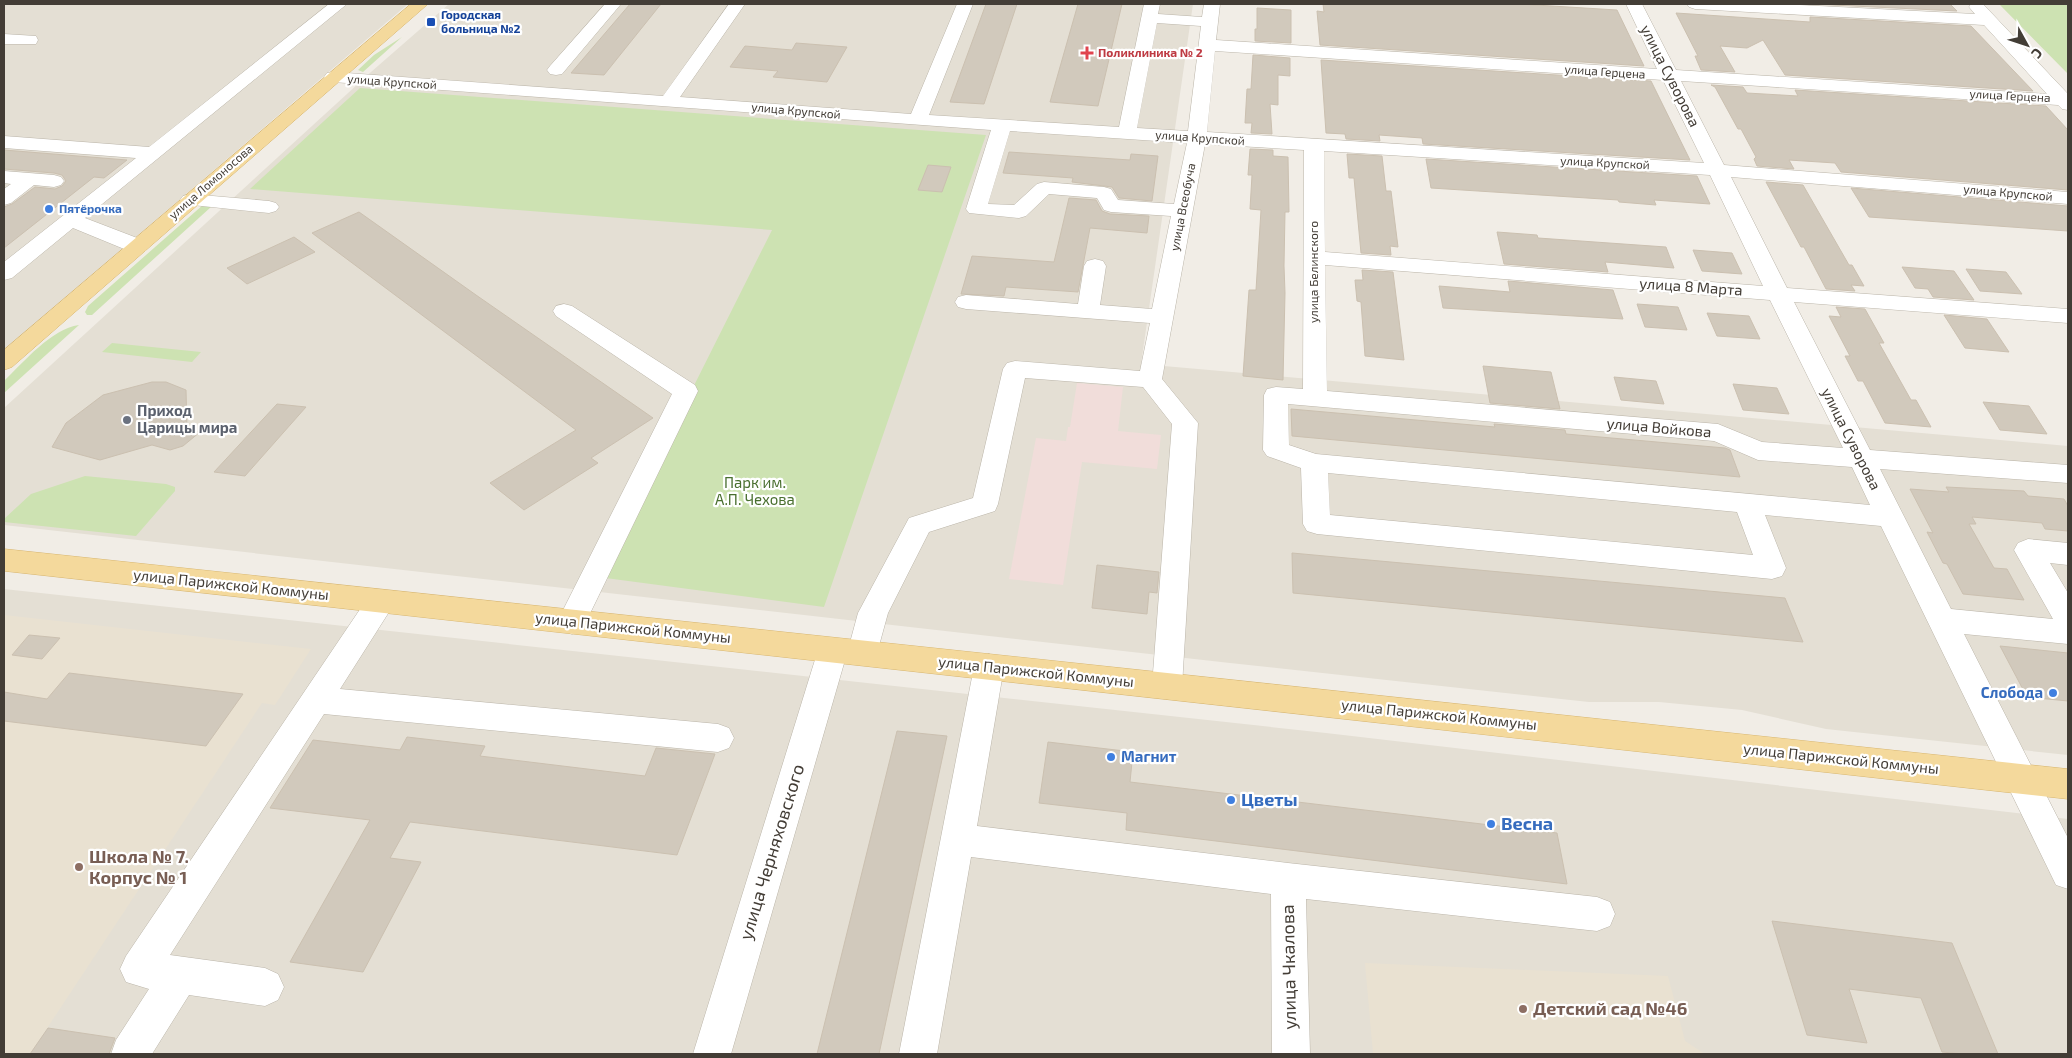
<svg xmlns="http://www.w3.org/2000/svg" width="2072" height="1058" viewBox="0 0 2072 1058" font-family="'Exo 2',sans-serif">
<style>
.residential{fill:#e4dfd4}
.education{fill:#e9e1d1}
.medical{fill:#f1ddda}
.green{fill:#cde2b2}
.building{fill:#d1c9bc;stroke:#cbc0b0}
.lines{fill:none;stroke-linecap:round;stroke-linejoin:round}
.minor-casing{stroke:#bbb5a9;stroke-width:1}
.major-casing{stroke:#d7b56e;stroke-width:1}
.minor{fill:#fff;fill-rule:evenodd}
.major{fill:#f4d99c;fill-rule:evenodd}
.transit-dot{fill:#1a4fb4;stroke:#fff;stroke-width:2}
.health-dot{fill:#e0444e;stroke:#fff;stroke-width:2}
.shop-dot{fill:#3f7fe0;stroke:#fff;stroke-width:2}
.worship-dot{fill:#6b7280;stroke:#fff;stroke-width:2}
.education-dot{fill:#8d6e63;stroke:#fff;stroke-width:2}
.labels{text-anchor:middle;stroke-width:4.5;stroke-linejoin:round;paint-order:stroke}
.far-transit-label{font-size:12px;font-weight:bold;fill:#164399;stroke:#fff;text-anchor:start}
.far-health-label{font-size:12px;font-weight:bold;fill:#be3a42;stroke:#fff;text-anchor:start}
.far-street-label{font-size:12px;fill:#433d36;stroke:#fff}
.far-shop-label{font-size:12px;font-weight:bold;fill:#366cbe;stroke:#fff;text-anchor:start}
.street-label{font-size:15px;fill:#433d36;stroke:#fff}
.worship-label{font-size:15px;font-weight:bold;fill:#5b616d;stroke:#fff;text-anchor:start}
.park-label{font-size:15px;fill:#496f2f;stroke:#fff}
.shop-label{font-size:15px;font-weight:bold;fill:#366cbe;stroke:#fff;text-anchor:end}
.near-shop-label{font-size:18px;font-weight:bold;fill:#366cbe;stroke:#fff;text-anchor:start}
.near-street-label{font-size:18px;fill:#433d36;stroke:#fff}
.near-education-label{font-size:18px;font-weight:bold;fill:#785e54;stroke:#fff;text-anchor:start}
</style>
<rect width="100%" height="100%" fill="#f1ede6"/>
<!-- residential -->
<path class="residential" d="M4 4H408L4 350Z
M449 4H1193L1141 364 2068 446V755L1826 729 1742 710 1659 702H1589L1230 663 4 525V408L371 72Z
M4 589 1326 733 2068 819V1054H4Z"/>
<!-- education -->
<path class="education" d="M4 615 311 649 275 705 262 703 30 1054H4Z
M1365 963 1668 976 1685 1041 1705 1054H1373Z"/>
<!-- medical -->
<path class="medical" d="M1077 383 1123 387 1118 431 1161 435 1157 469 1082 462 1063 585 1009 579 1036 438 1066 441 1068 427H1070Z"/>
<!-- green -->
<path class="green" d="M1999 4H2068V74Z
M402 37 363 72 358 70 374 55Z
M360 88 986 135 824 607 598 577 772 230 250 189Z
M216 196 222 197 92 315H87L85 312 88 306 212 197Z
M79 325 4 393V381C24 362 51 329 79 325Z
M112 343 201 352 192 362 102 352Z
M85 476 166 484 175 487V491L136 536 4 522V519L31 494Z"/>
<!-- building -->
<path class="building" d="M630 4H661L604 75 571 73Z
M986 4H1017L984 104 950 102Z
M1078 4H1122L1098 106 1050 102Z
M1323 4H1519L1617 10 1644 66 1320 45 1317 11 1324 12Z
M1812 4H1950L1957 11Z
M1257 8 1291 10V43L1255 41V29H1257Z
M1676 13 1810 22V17L1971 26 2033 91 1785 75 1763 40 1747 48 1720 46 1735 72 1701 70 1695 56H1698Z
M796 43 847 47 827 82 773 77 778 71 730 67 745 46 792 50Z
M1253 55 1290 58V76L1278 75V105L1270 104 1272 134 1251 133 1252 123H1245L1247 89H1251Z
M1321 60 1651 81 1690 160 1423 144 1422 138 1379 135 1380 141 1346 139 1345 134 1326 133Z
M1711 85 1743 87 1747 93 1798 96 1795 90 2046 106 2068 130V190L1841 172 1835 163 1789 160 1794 169 1757 166 1754 159 1756 157 1741 129H1738L1715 87Z
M1250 149 1273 150V156L1288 157 1289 212H1285L1284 266 1285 293 1283 380 1243 376 1249 290H1256L1261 210 1250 209 1252 175H1248Z
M4 150 127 160 104 178 94 177 4 248V207L12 204 35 187 55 189 62 186 66 181 62 175 54 173 4 169Z
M1009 152 1130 160 1131 154 1158 156 1152 201 1119 198 1112 187 1072 182 1073 178 1003 173Z
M1347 154 1382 156 1386 191H1391L1398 247 1390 246 1391 255 1361 253 1354 178H1349Z
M1426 159 1697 176 1710 204 1654 200 1656 205 1619 202 1618 200 1431 188Z
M928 165 951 167 942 192 918 190Z
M1766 182 1803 185 1849 265H1852L1864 286 1851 285 1855 291 1826 289 1804 247H1801Z
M1851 188 2068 206V231L1869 217Z
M1069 198 1096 200 1102 211 1110 214 1149 216 1147 233 1090 228 1078 292 1006 287 1004 296 961 294 972 256 1054 262Z
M359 212 476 295 653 418 591 458 598 463 524 510 490 483 576 430 312 233Z
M1497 232 1537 235 1538 238 1666 247 1674 268 1605 262 1608 272 1504 264Z
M294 237 315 252 247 284 227 268Z
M1693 250 1732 253 1742 274 1702 271Z
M1902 267 1954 271 1974 300 1933 297 1928 289 1915 288Z
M1966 269 2006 272 2022 294 1980 291Z
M1362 270 1393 272 1404 360 1365 356 1361 302 1357 301 1355 280H1363Z
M1508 281 1613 290 1623 319 1443 308 1439 286 1510 292Z
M1637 304 1678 307 1687 330 1645 327Z
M1836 307 1865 309 1884 343H1879L1911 400H1916L1931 427 1885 423 1863 381H1858L1845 356H1850L1829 316 1841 317Z
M1707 313 1749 316 1760 339 1717 336Z
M1944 315 1987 319 2009 352 1965 348Z
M1483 366 1551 372 1560 409 1490 403Z
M1614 377 1656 381 1664 404 1621 400Z
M152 382H166L186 390 187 429 200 432 183 446 170 450 152 445 100 460 52 447 66 423 103 395Z
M1733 384 1777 388 1789 414 1743 410Z
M1983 402 2029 406 2047 434 2000 430Z
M277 404 306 407 245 476 214 472Z
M1291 409 1495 427 1494 424 1565 430 1566 434 1725 448 1730 450 1740 477 1292 436Z
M1946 487 2024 491 2028 496 2064 499 2068 506V531L2045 529 2042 523 1972 517 1976 524H1969L1994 568 2007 569 2024 600 1963 594 1947 564 1943 563 1927 532 1933 533 1910 489 1949 492Z
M1292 553 1785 598 1803 642 1293 593Z
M1097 565 1159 572 1157 593 1149 592 1147 614 1092 608Z
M29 635 60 638 42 659 12 655Z
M2000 646 2068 653V701L2027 697Z
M69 673 243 694 206 746 4 721V692L47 699Z
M897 731 947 736 879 1054H817Z
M407 737 485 746 480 756 645 776 656 748 715 754 677 855 410 822 390 858 421 862 363 972 290 962 370 820 270 808 313 740 400 750Z
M1048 742 1133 752 1130 782 1557 833 1567 884 1126 830 1127 813 1039 803Z
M1772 921 1952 943 1998 1054H1963L1942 1052 1921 998 1849 989 1867 1043 1807 1035Z
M48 1028 115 1038 109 1054H30Z"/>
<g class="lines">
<defs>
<path id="minor" d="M329 4H347L85 218 145 241 148 246 145 251 137 252 129 251 73 228 12 278 4 280V262L136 158 4 148V136L149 147Z
M605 4H621L562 74 556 75 550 74 547 70 550 66Z
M729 4H745L680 97 911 114 957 4H973L929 115 1119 127 1144 4H1160L1158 14 1202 17 1204 4H1220L1216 40 1657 69 1626 4H1642L1676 70 2047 94 1984 25 1695 9 1689 7 1687 4H1780L1975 14 1969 7 1971 4H1983L2068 94V110L2062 109 2058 105 1681 81 1724 165 2068 192V204L1731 177 1787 288 2068 309V323L1794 302 1870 450 2068 465V483L1880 469 1951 609 2053 619 2014 550 2018 543 2028 539 2068 543V565L2050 563 2068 593V644L1964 634 2068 838V889L2056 885 1881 526 1765 515 1786 568 1782 576 1772 579 1317 534 1307 531 1303 524 1301 468 1267 456 1263 450 1264 395 1267 389 1276 387 1303 389 1304 150 1205 144 1162 379 1198 423 1182 686 1178 695 1167 699 1156 695 1152 686 1172 424 1143 387 1025 378 998 504 995 511 929 532 888 613 877 653 873 662 862 665 851 662 847 653 731 1054H693L818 650 822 641 833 638 844 641 848 650 858 613 909 518 973 498 1003 369 1007 363 1015 361 1140 371 1150 323 966 309 958 307 955 302 958 297 966 295 1078 304 1084 266 1087 261 1095 259 1103 261 1106 266 1100 305 1152 309 1171 216 1111 212 1104 210 1097 198 1049 194 1026 216 1019 218 969 213 966 209 991 130 333 82 327 81 324 77 327 73 333 72 663 96ZM1157 23 1201 26 1188 131 1137 128ZM1215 51 1663 80 1704 163 1207 132ZM1010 131 1187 143 1174 204 1118 200 1111 189 1104 187 1044 182 1037 184 1014 205 988 204ZM1324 151 1710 175 1763 286 1325 252ZM1325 265 1770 300 1843 448 1762 442 1718 424 1327 391ZM1288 404 1714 441 1758 460 1852 467 1870 505 1316 454 1289 445ZM1328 473 1737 512 1753 555 1330 515Z
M4 34 36 36 38 40 36 44H4Z
M4 171 54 175 61 177 64 181 61 185 54 187 34 185 11 203 4 205V189L11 184 4 183Z
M190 194 269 201 276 203 279 207 276 211 269 213 183 204 180 200 183 196Z
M564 304 572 306 695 385 698 391 582 630 572 634 562 630 557 622 672 394 556 316 553 311 556 306Z
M381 590 391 593 396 601 340 689 718 724 729 728 734 738 729 748 718 752 324 714 170 955 265 968 278 974 284 987 278 1000 265 1006 189 995 152 1054H111L116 1040 149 989 126 982 120 969 126 956 371 593Z
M989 654 1000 658 1004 667 977 826 1288 863 1597 897 1610 902 1615 914 1610 926 1597 931 1306 899 1310 1054H1272L1271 894 971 857 937 1054H899L974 667 978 658Z"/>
<path id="major" d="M411 4H428L12 367 4 370V350Z
M4 549 2068 769V799L4 571Z"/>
</defs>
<!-- minor casing -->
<use href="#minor" class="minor-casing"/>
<!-- major casing -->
<use href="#major" class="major-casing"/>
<!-- minor -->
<use href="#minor" class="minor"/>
<!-- major -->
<use href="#major" class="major"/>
</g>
<!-- markers -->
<rect class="transit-dot" x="426" y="17" width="10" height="10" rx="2.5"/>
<path class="health-dot" d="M1084.5 45.5h5v5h5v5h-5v5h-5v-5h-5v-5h5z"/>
<g class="shop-dot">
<circle cx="49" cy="209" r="5"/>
<circle cx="2053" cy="693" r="5"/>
<circle cx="1111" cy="757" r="5"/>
<circle cx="1231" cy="800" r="5"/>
<circle cx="1491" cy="824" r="5"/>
</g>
<circle class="worship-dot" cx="127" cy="420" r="5"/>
<g class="education-dot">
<circle cx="79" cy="867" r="5"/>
<circle cx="1523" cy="1009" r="5"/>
</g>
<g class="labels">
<!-- far-transit labels -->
<g class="far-transit-label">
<text x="441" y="19">Городская<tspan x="441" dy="14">больница №2</tspan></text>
</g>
<!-- far-health labels -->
<g class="far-health-label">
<text x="1098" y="57">Поликлиника № 2</text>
</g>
<!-- far-street labels -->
<g class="far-street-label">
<text transform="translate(1605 72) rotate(4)" y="4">улица Герцена</text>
<text transform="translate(392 82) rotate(4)" y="4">улица Крупской</text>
<text transform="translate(2010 96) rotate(3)" y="4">улица Герцена</text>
<text transform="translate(796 111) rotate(5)" y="4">улица Крупской</text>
<text transform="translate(1200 138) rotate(4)" y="4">улица Крупской</text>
<text transform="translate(1605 163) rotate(3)" y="4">улица Крупской</text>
<text transform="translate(211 182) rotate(-41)" y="4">улица Ломоносова</text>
<text transform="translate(2008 193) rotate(5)" y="4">улица Крупской</text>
<text transform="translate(1183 207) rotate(-79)" y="4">улица Всеобуча</text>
<text transform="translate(1314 272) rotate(-90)" y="4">улица Белинского</text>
</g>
<!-- far-shop labels -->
<g class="far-shop-label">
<text x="59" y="213">Пятёрочка</text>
</g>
<!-- street labels -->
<g class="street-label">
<text transform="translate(1670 76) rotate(63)" y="5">улица Суворова</text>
<text transform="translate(1691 287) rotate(4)" y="5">улица 8 Марта</text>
<text transform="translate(1659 428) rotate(5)" y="5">улица Войкова</text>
<text transform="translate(1851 439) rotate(63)" y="5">улица Суворова</text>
<text transform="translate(231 585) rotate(6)" y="5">улица Парижской Коммуны</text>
<text transform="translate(633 628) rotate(6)" y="5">улица Парижской Коммуны</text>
<text transform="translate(1036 672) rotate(6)" y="5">улица Парижской Коммуны</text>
<text transform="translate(1439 715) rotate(6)" y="5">улица Парижской Коммуны</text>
<text transform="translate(1841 759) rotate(6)" y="5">улица Парижской Коммуны</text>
</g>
<!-- worship labels -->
<g class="worship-label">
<text x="137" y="416">Приход<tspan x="137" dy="17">Царицы мира</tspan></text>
</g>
<!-- park labels -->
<g class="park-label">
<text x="755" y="488">Парк им.<tspan x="755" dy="17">А.П. Чехова</tspan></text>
</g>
<!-- shop labels -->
<g class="shop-label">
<text x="2043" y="698">Слобода</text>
<text x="1121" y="762" text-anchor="start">Магнит</text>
</g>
<!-- near-shop labels -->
<g class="near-shop-label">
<text x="1241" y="806">Цветы</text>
<text x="1501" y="830">Весна</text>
</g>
<!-- near-street labels -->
<g class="near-street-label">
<text transform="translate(772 852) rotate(-73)" y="6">улица Черняховского</text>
<text transform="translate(1289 967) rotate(-91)" y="6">улица Чкалова</text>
</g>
<!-- near-education labels -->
<g class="near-education-label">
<text x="89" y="863">Школа № 7.<tspan x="89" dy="21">Корпус № 1</tspan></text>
<text x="1533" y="1015">Детский сад №46</text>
</g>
</g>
<!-- border -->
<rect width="2072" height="1058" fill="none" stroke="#433d36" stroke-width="10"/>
<!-- north arrow -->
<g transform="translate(2027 45) rotate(130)" stroke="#ffffff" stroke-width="4" paint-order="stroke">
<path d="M0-4L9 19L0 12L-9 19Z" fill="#433d36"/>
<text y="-8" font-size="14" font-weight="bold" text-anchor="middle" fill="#433d36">С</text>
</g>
</svg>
